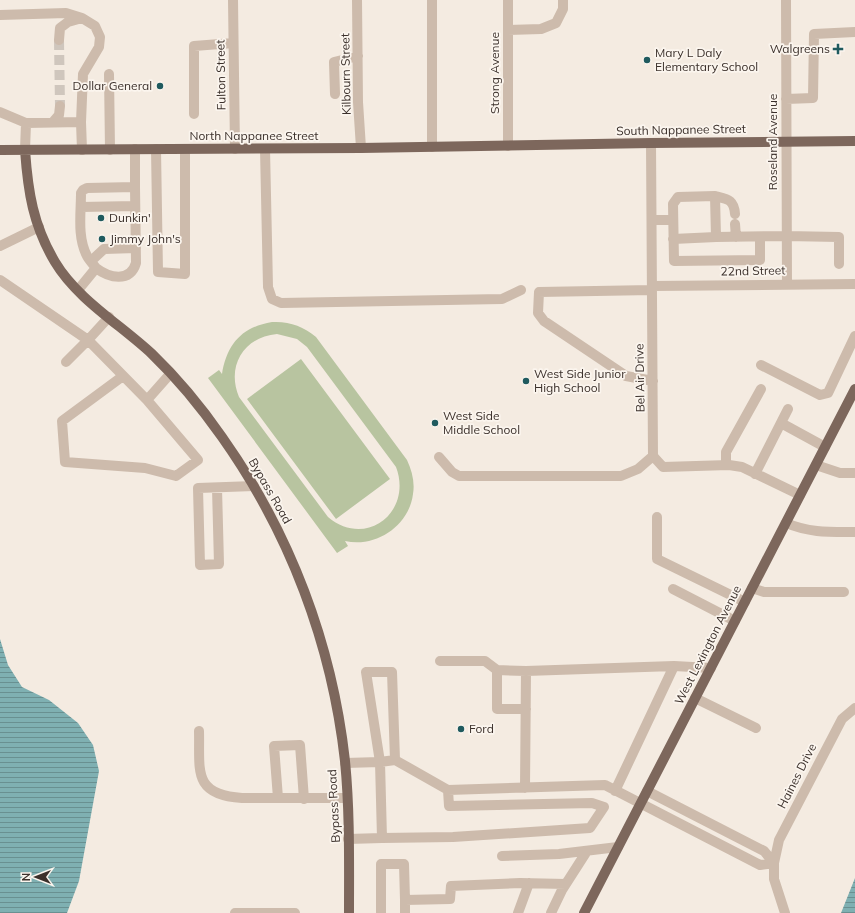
<svg xmlns="http://www.w3.org/2000/svg" width="855" height="913" viewBox="0 0 855 913" font-family="Mulish,sans-serif">
<style>
.grass{fill:#b8c4a0;fill-rule:evenodd}
.water{fill:url(#water-rules)}
.lines{fill:none;stroke-linecap:round;stroke-linejoin:round}
.minor-tunnel{stroke:#cfc6bd;stroke-width:10;stroke-dasharray:10 5;stroke-linecap:butt}
.minor{stroke:#cdbbac;stroke-width:10}
.major{stroke:#7d675c;stroke-width:10}
.poi-dot{fill:#1f5a5e;stroke:#fbf5ee;stroke-width:1.5}
.labels{text-anchor:middle;stroke-width:3.5;stroke-linejoin:round;paint-order:stroke}
.poi-label{font-size:12px;fill:#3b302b;stroke:#fbf5ee;text-anchor:start}
.street-label{font-size:12px;fill:#3b302b;stroke:#fbf5ee}
</style>
<defs>
<pattern id="water-rules" width="6" height="5" patternUnits="userSpaceOnUse"><rect width="6" height="5" fill="#7fb0b2"/><path d="M0 2.5h6" fill="none" stroke="#699091"/></pattern>
</defs>
<rect width="100%" height="100%" fill="#f4ebe1"/>
<!-- grass -->
<path class="grass" d="M272 322C289 321 303 326 316 337L407 460C412 471 415 482 413 494 409 526 376 548 345 541L348 546 337 553 208 378 219 370 222 374C227 344 242 327 272 322ZM277 334 297 339 307 347 396 467C413 512 366 549 328 517L239 397C226 366 244 337 277 334Z
M301 359 390 479 336 519 247 399Z"/>
<!-- water -->
<path class="water" d="M0 639 8 665 22 687 49 700 78 723 93 745 99 771 79 881 67 913H0Z
M855 878V913H841Z"/>
<g class="lines">
<!-- minor-tunnel -->
<path class="minor-tunnel" d="M59 40 60 106"/>
<!-- minor -->
<path class="minor" d="M233 0 235 149
M357 0 358 102 361 148
M432 0V147
M508 0V146
M786 0 787 284
M0 15 66 13 82 18
M508 30 541 29 556 23 563 9V0
M59 40 60 28 68 22 82 18 95 26 100 37 99 47 83 74 81 122 82 150
M109 74 110 150
M335 94 334 62 358 56
M786 99 813 98 814 34 855 32
M0 112 26 123
M194 114V46L233 43
M53 122 59 115 60 106
M651 143 653 456 663 467 729 465 742 467 800 495
M156 149 158 272 185 274V149
M265 149 268 287 272 299 281 303 502 299 521 290
M25 150 26 123 81 122
M715 196C727 199 734 199 735 214
M81 207 135 206
M652 220H673
M735 224 736 237
M760 237V260L674 261 673 204 678 197 715 196 716 237 786 236 839 237V264
M673 239 716 237
M0 246 39 227
M91 261 104 249 136 248
M96 268C109 278 130 283 136 263L135 187
M0 280 88 340 109 317
M652 286 855 284
M78 290 96 268C93 264 89 260 87 256 77 237 81 213 81 193L83 190 87 188 135 187V149
M652 290 539 292 538 313 544 321 626 376 653 381
M66 362 88 340 147 400 198 460 176 476 145 468 65 462 62 421 123 376
M761 365 820 395 828 393 855 336
M147 400 170 374
M781 423 825 447
M439 457 452 472 459 476H621L638 469 653 456
M726 465V452L761 389
M816 465 840 473H855
M755 474 788 409
M217 488 219 564 200 565 198 488 254 486
M657 517V559L745 602
M786 523C810 533 829 532 855 532
M752 588 764 592H844
M673 589 735 621
M440 661H485L497 670 526 671
M497 670V709H526
M695 698 756 728
M199 731C200 770 192 795 242 798H347
M345 763 380 762 366 672H392L395 760 448 790 605 785 760 865 774 863 764 851 647 791
M525 788 526 671 674 666
M615 791 674 666 711 668
M278 798 274 746 300 745 304 799
M382 838 453 837 590 828 604 807 592 803 449 806 448 790
M348 839 382 838 380 762 395 760
M502 856 559 854 618 847
M235 913H295
M381 913V864H404L405 900
M405 913V900L450 899 451 886 520 883 566 884
M518 913 529 883
M551 913 562 890 587 851
M785 913 774 879V863L779 840 842 719 855 708"/>
<!-- major -->
<path class="major" d="M0 150 361 148 651 143 855 141
M25 150C28 192 33 225 55 262 77 299 121 325 152 354 178 379 201 407 222 437 290 533 332 644 345 761 350 812 349 863 349 913
M584 913 855 389"/>
</g>
<!-- markers -->
<g class="poi-dot">
<path d="M836 43h4v4h4v4h-4v4h-4v-4h-4v-4h4z"/>
<circle cx="647" cy="60" r="4"/>
<circle cx="160" cy="86" r="4"/>
<circle cx="101" cy="218" r="4"/>
<circle cx="102" cy="239" r="4"/>
<circle cx="526" cy="381" r="4"/>
<circle cx="435" cy="423" r="4"/>
<circle cx="461" cy="729" r="4"/>
</g>
<g class="labels">
<!-- poi labels -->
<g class="poi-label">
<text x="830" y="53" text-anchor="end">Walgreens</text>
<text x="655" y="57">Mary L Daly<tspan x="655" dy="14">Elementary School</tspan></text>
<text x="152" y="90" text-anchor="end">Dollar General</text>
<text x="109" y="222">Dunkin'</text>
<text x="110" y="243">Jimmy John's</text>
<text x="534" y="378">West Side Junior<tspan x="534" dy="14">High School</tspan></text>
<text x="443" y="420">West Side<tspan x="443" dy="14">Middle School</tspan></text>
<text x="469" y="733">Ford</text>
</g>
<!-- street labels -->
<g class="street-label">
<text transform="translate(495 73) rotate(-90)" y="4">Strong Avenue</text>
<text transform="translate(346 74) rotate(-91)" y="4">Kilbourn Street</text>
<text transform="translate(221 75) rotate(-91)" y="4">Fulton Street</text>
<text transform="translate(681 130) rotate(-1)" y="4">South Nappanee Street</text>
<text x="254" y="140">North Nappanee Street</text>
<text transform="translate(773 142) rotate(-90)" y="4">Roseland Avenue</text>
<text transform="translate(753 271) rotate(-1)" y="4">22nd Street</text>
<text transform="translate(640 378) rotate(-91)" y="4">Bel Air Drive</text>
<text transform="translate(270 491) rotate(60)" y="4">Bypass Road</text>
<text transform="translate(708 645) rotate(-63)" y="4">West Lexington Avenue</text>
<text transform="translate(797 776) rotate(-63)" y="4">Haines Drive</text>
<text transform="translate(334 806) rotate(-93)" y="4">Bypass Road</text>
</g>
</g>
<!-- north arrow -->
<g transform="translate(36 877) rotate(270)" stroke="#fbf5ee" stroke-width="3" paint-order="stroke">
<path d="M0-3L7 15L0 10L-7 15Z" fill="#3b302b"/>
<text y="-6" font-size="11" font-weight="bold" text-anchor="middle" fill="#3b302b">N</text>
</g>
</svg>
